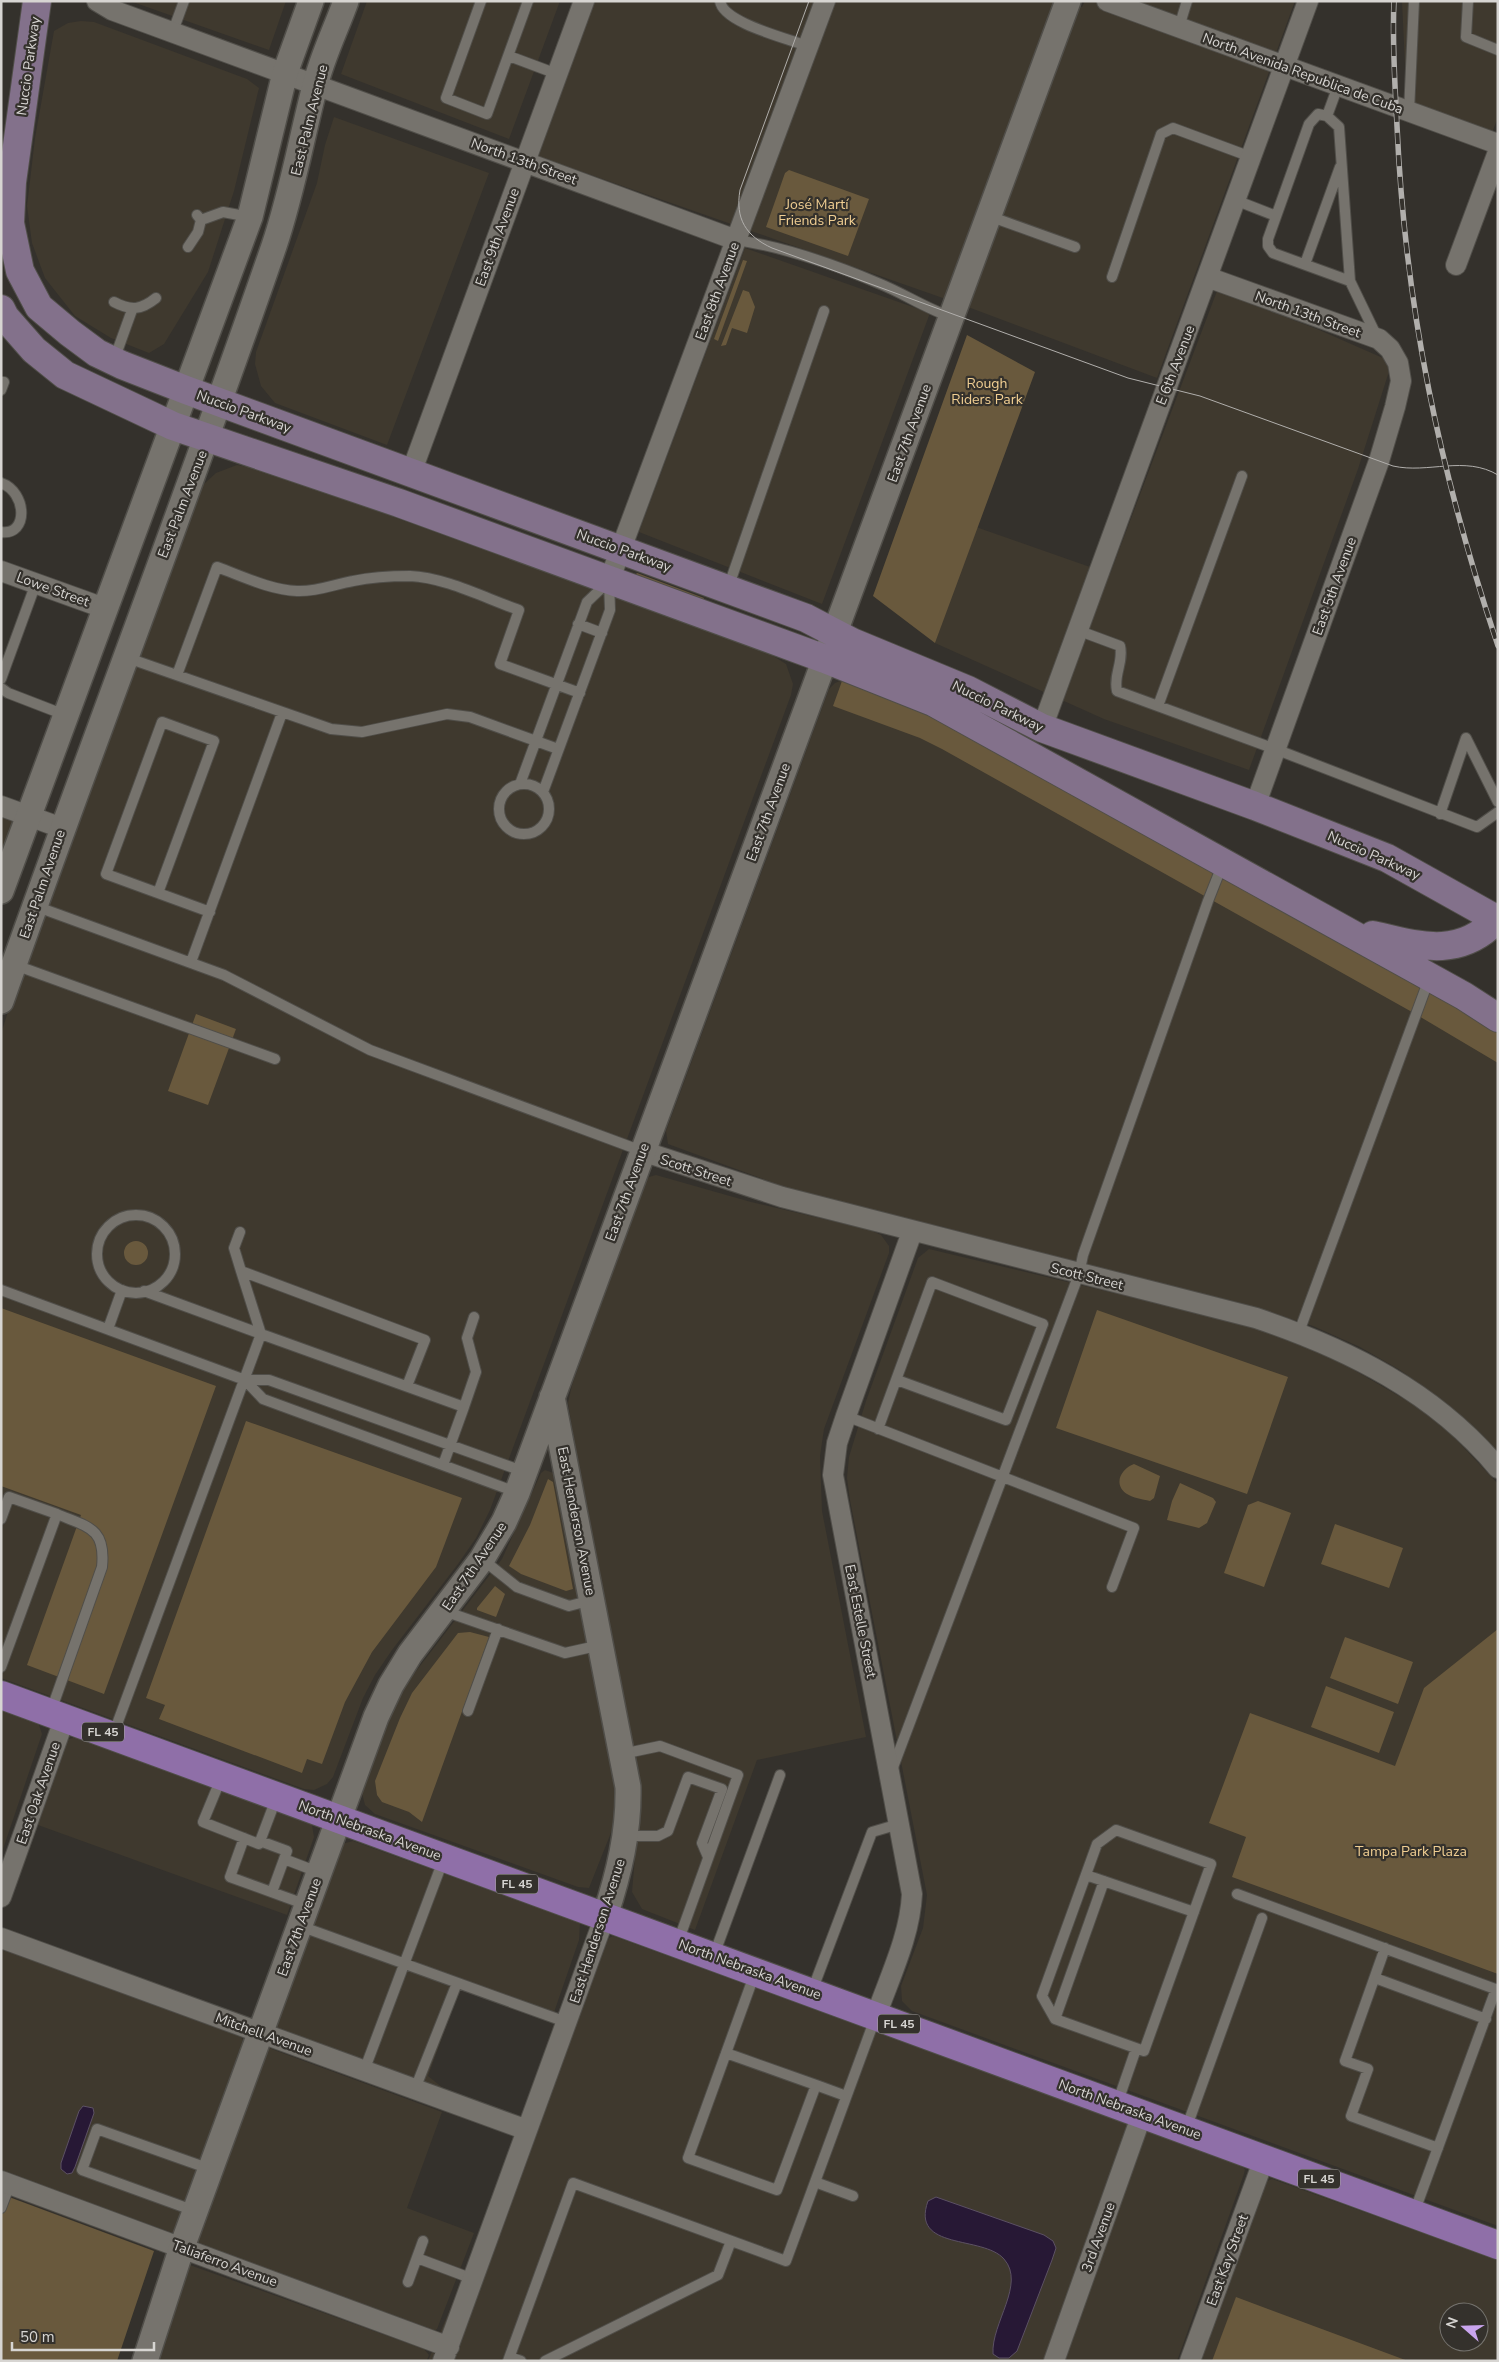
<svg xmlns="http://www.w3.org/2000/svg" width="1499" height="2362" viewBox="0 0 1499 2362" font-family="'Nunito Sans',sans-serif">
<style>
.built{fill:#3f392e;fill-rule:evenodd}
.green{fill:#69593d}
.water{fill:#271835;stroke:#5c5164}
.lines{fill:none;stroke-linecap:round;stroke-linejoin:round}
.service-casing{stroke:#504e49;stroke-width:12}
.minor-casing{stroke:#504e49;stroke-width:22}
.tertiary-casing{stroke:#504e49;stroke-width:28}
.secondary-casing{stroke:#504e49;stroke-width:30}
.primary-casing{stroke:#504e49;stroke-width:30}
.service{stroke:#76736d;stroke-width:10}
.minor{stroke:#76736d;stroke-width:20}
.tertiary{stroke:#76736d;stroke-width:25}
.secondary{stroke:#83718b;stroke-width:28}
.primary{stroke:#8f6fa8;stroke-width:28}
.tram{stroke:#b1afac;stroke-width:1}
.rail-casing{stroke:#b1afac;stroke-width:5.5}
.rail{stroke:#34312c;stroke-width:4;stroke-dasharray:11;stroke-linecap:butt}
.labels{text-anchor:middle;stroke-width:4.5;stroke-linejoin:round;paint-order:stroke}
.shield{fill:#34312c;stroke:#a6a4a0;stroke-width:1}
.shield-label{font-size:12px;font-weight:bold;fill:#d7d5d2}
.street-label{font-size:14px;fill:#d7d5d2;stroke:#34312c}
.park-label{font-size:14px;fill:#f0ce92;stroke:#34312c}
</style>
<rect width="100%" height="100%" fill="#34312c"/>
<!-- built -->
<path class="built" d="M130 1H286L269 50Z
M367 1H560L509 139 341 74Z
M594 1H1067L1082 7 1085 1H1295L1157 378 960 304 537 156Z
M1402 1H1498V117L1490 138 1407 108Z
M81 21 94 22 247 79 259 88 234 191 208 272 164 344 149 353 111 338 75 316 45 278 32 243 27 206 35 138 54 31 68 23Z
M334 117 489 173 387 445 275 403 261 386 255 364 256 352 317 183 325 145Z
M745 248 930 313 822 604 639 532Z
M1217 291 1317 329 1392 362 1358 469 1249 770 1104 719 935 643 976 527 1110 574Z
M237 465 261 469 767 652 786 664 793 684 791 695 490 1510 476 1538 458 1564 392 1650 375 1675 363 1698 333 1777 327 1784 314 1790 304 1789 1 1678V1034L12 999 196 497 204 484 216 473Z
M840 681 847 682 1498 1031V1455L1474 1428 1447 1404 1400 1370 1360 1347 1313 1326 1238 1302 1072 1263 940 1226 895 1218 843 1205 785 1187 668 1144 666 1131 829 689 835 683Z
M1 809 24 817 1 882Z
M656 1175 751 1202 870 1230 881 1235 889 1246V1253L824 1429 820 1456 822 1511 866 1737 757 1760 695 1930 642 1909 632 1892 638 1822 568 1403 572 1385 646 1181 649 1177Z
M929 1249 1265 1329 1328 1355 1418 1407 1452 1435 1498 1484V2226L912 2011 902 2001 901 1986 923 1928 927 1895 850 1500 847 1478 849 1457 866 1401 918 1258Z
M545 1470 556 1474 617 1798 616 1820 589 1888 578 1887 375 1814 365 1805 362 1793 391 1716 401 1695 413 1675 502 1559 541 1473Z
M1 1710 35 1722 39 1725 42 1734 1 1855Z
M76 1737 312 1825 314 1837 287 1915 38 1825 66 1743 69 1739Z
M353 1841 580 1923 579 1940 551 2021 461 1986 428 2076 448 2092 275 2027 342 1844Z
M613 1936 1241 2166 1245 2169 1244 2174 1177 2361H428L604 1947 609 1938Z
M1 1949 241 2037 243 2040 173 2233 1 2171Z
M266 2047 442 2112 407 2208 474 2233 437 2329 434 2331 196 2243Z
M1272 2179 1498 2260V2361H1201L1264 2187 1267 2181ZM1449 2312H1479V2342H1449Z
M187 2264 424 2349 429 2355 427 2360 156 2361Z"/>
<!-- green -->
<path class="green" d="M789 170 869 199 848 256 766 227 785 173Z
M743 260 747 261 718 341 714 339Z
M743 290 749 292 755 307 747 333 732 328 726 345 721 346Z
M967 335 1035 372 935 643 873 596Z
M637 573 704 598 703 600 634 576Z
M842 681 923 709 1333 937 1498 1031V1063L1412 1012 942 749 920 738 833 706Z
M196 1014 236 1029 208 1105 168 1091Z
M124 1253a12 12 0 1 1 24 0a12 12 0 1 1-24 0Z
M1 1308 216 1386 104 1694 27 1665 81 1515 1 1486Z
M1097 1310 1288 1377 1247 1494 1056 1428Z
M246 1421 462 1498 436 1567 372 1652 345 1702 322 1764 307 1759 302 1773 159 1719 165 1705 146 1698Z
M1134 1464 1160 1476 1154 1498 1150 1501C1142 1499 1133 1498 1127 1494 1112 1484 1122 1468 1134 1464Z
M548 1479 553 1482 573 1589 566 1591 521 1574 509 1566 530 1525Z
M1180 1483 1213 1498 1216 1502 1207 1523 1199 1528 1167 1520 1172 1501Z
M1258 1501 1291 1513 1264 1587 1224 1573 1248 1505Z
M1335 1524 1403 1548 1389 1588 1321 1564Z
M495 1586 505 1594 496 1617 477 1610V1608Z
M1498 1629V1974L1232 1877 1246 1837 1209 1823 1250 1713 1395 1766 1424 1688Z
M470 1632 489 1637 422 1822 409 1812 382 1802 377 1795 375 1781 400 1718 412 1693 458 1633Z
M1345 1637 1413 1662 1398 1704 1330 1678Z
M1326 1686 1394 1712 1379 1753 1311 1727Z
M1 2194 154 2251 117 2361H1Z
M1236 2297 1408 2361H1212Z"/>
<!-- water -->
<path class="water" d="M83 2106 93 2108 94 2113 75 2167 72 2173 67 2174 61 2169V2163L79 2111Z
M936 2197 1044 2235 1053 2241 1056 2248 1052 2260 1017 2351 1009 2358H999L993 2354C991 2323 1026 2284 1004 2259 983 2235 910 2251 928 2201Z"/>
<g class="lines">
<defs>
<path id="service" d="M481 1 446 98 487 114 528 1
M720 1C723 23 787 38 807 46
M1468 1 1466 37 1498 50
M1179 27 1187 1
M173 31 184 1
M509 56 557 74
M1409 112 1414 1
M1327 116 1318 114 1309 124 1268 239V246L1273 253 1350 281 1339 127 1327 116 1338 86
M1235 200 1276 216
M989 216 1075 247
M201 220 223 212 250 217
M736 240C785 247 833 264 878 283 903 293 925 308 951 317
M188 247 198 232 201 220 197 215
M1305 264 1340 167
M1112 277 1161 134 1173 128 1251 157
M1350 281 1378 339
M114 302C131 311 141 310 156 298
M114 360 132 310
M1 382H4L1 390
M1 483C27 492 29 536 1 532
M728 588 824 311
M578 624 602 633
M1077 630 1120 646C1124 662 1113 675 1117 691L1275 749 1477 827 1498 812
M125 657 331 729 362 732 447 714 470 717 558 749
M177 675 217 567C242 576 270 590 297 591 317 592 335 584 353 581 372 577 391 576 410 576 444 577 487 599 519 610L500 664 580 693
M1 679 36 583
M1 688 8 693 65 715
M1158 706 1242 476
M499 809a25 25 0 1 1 50 0a25 25 0 1 1-50 0Z
M520 784 587 602 609 581 610 610 543 792
M1440 814 1466 738 1498 802
M158 893 214 741 162 722 106 874 210 912
M35 906 224 975 370 1050 642 1151
M191 962 282 713
M15 965 275 1059
M97 1254a39 39 0 1 1 78 0a39 39 0 1 1-78 0Z
M240 1232 234 1248 241 1271
M1 1290 245 1380
M144 1291 261 1334
M108 1329 122 1290
M1299 1332 1429 979
M261 1334 241 1271 425 1340 407 1386
M464 1407 476 1372 467 1338 474 1317
M846 1416 1134 1528 1112 1587
M878 1429 932 1282 1043 1324 1006 1420 897 1380
M516 1492 263 1399 245 1380H269L525 1472
M1 1519 9 1497 57 1514 1 1667
M482 1559 517 1587 569 1606 592 1600
M444 1611 565 1653 601 1645
M51 1711 102 1567C106 1528 88 1527 57 1514
M468 1711 498 1629
M113 1735 261 1334 464 1407 443 1465
M622 1754 660 1746 738 1775 678 1942
M892 1770 1079 1274 1083 1255 1208 901 1223 863
M222 1776 203 1822 259 1844 276 1799
M1116 1830 1211 1864 1144 2051 1055 2019 1042 1996 1097 1844Z
M625 1836H658L668 1831 688 1777 722 1789 702 1843 708 1857
M244 1838 230 1877 307 1905
M260 1841 287 1851 272 1892
M284 1859 318 1872
M1086 1875 1194 1912
M1237 1894 1498 1990
M300 1926 566 2022
M1385 1948 1345 2061 1368 2069 1351 2116 1438 2148
M714 1955 780 1775
M1375 1978 1486 2019
M812 1991 872 1832 899 1824
M1055 2019 1104 1881
M726 2053 816 2085 777 2190 688 2158 755 1973
M364 2071 444 1858
M816 2085 846 2096
M415 2089 457 1983
M1117 2104 1136 2049
M1186 2129 1262 1918
M815 2182 853 2196
M1 2208 10 2184
M195 2211 82 2170 97 2129 210 2169
M1414 2213 1496 1989
M417 2258 473 2279
M408 2282 423 2241
M510 2357 521 2361
M508 2361 573 2183 786 2261 876 2016
M545 2361 718 2275 731 2241"/>
<path id="minor" d="M97 1 112 10 736 240
M1107 1 1498 144
M1456 265 1498 152
M1207 277 1379 339 1390 349 1398 363 1401 381 1395 407 1379 461 1255 806
M411 473 584 1
M1 571 104 608
M609 581 825 1
M1042 728 1308 1
M1 806 62 828
M642 1151 782 1197 1256 1318C1348 1349 1435 1392 1498 1468
M1 1897 65 1717
M1 1938 527 2130
M876 2016C890 1976 910 1936 912 1894L833 1475 837 1443 846 1416 912 1232
M1 2181 449 2347
M443 2361 605 1916
M1054 2361 1142 2114
M1190 2361 1264 2159"/>
<path id="tertiary" d="M1 891 250 217 285 73 311 1
M1 1001C90 749 187 499 274 246 292 193 301 140 315 86 322 57 336 29 346 1
M552 1397 628 1787C629 1832 619 1873 605 1916
M145 2361 182 2247 376 1717 391 1685 410 1654 482 1559 504 1522 517 1493 1068 1"/>
<path id="secondary" d="M37 1 12 182 10 223 20 271 39 307 70 333 97 353 122 365 186 390 806 618 852 642 968 690 1042 728 1255 806 1387 858 1498 920
M1 309 5 317 34 350 65 375 173 426 399 503 825 659 933 702 1464 996 1498 1018
M1373 935C1419 946 1460 959 1497 919"/>
<path id="primary" d="M1 1695 1498 2245"/>
</defs>
<!-- service casing -->
<use href="#service" class="service-casing"/>
<!-- minor casing -->
<use href="#minor" class="minor-casing"/>
<!-- tertiary casing -->
<use href="#tertiary" class="tertiary-casing"/>
<!-- secondary casing -->
<use href="#secondary" class="secondary-casing"/>
<!-- primary casing -->
<use href="#primary" class="primary-casing"/>
<!-- service -->
<use href="#service" class="service"/>
<!-- minor -->
<use href="#minor" class="minor"/>
<!-- tertiary -->
<use href="#tertiary" class="tertiary"/>
<!-- secondary -->
<use href="#secondary" class="secondary"/>
<!-- primary -->
<use href="#primary" class="primary"/>
<!-- tram -->
<path class="tram" d="M809 1 740 190C735 219 746 236 772 248L1128 378 1200 396 1393 466C1428 474 1465 455 1498 475"/>
<defs>
<path id="rail" d="M1394 1C1392 43 1395 84 1397 126 1405 308 1440 473 1498 646"/>
</defs>
<!-- rail casing -->
<use href="#rail" class="rail-casing"/>
<!-- rail -->
<use href="#rail" class="rail"/>
</g>
<g class="labels">
<!-- shield labels -->
<g class="shield">
<rect x="82" y="1722.5" width="42" height="19" rx="4"/>
<rect x="496" y="1874.5" width="42" height="19" rx="4"/>
<rect x="878" y="2014.5" width="42" height="19" rx="4"/>
<rect x="1298" y="2169.5" width="42" height="19" rx="4"/>
</g>
<g class="shield-label">
<text x="103" y="1736">FL 45</text>
<text x="517" y="1888">FL 45</text>
<text x="899" y="2028">FL 45</text>
<text x="1319" y="2183">FL 45</text>
</g>
<!-- street labels -->
<g class="street-label">
<text transform="translate(28 66) rotate(-82)" y="5">Nuccio Parkway</text>
<text transform="translate(1303 73) rotate(20)" y="5">North Avenida Republica de Cuba</text>
<text transform="translate(309 120) rotate(-76)" y="5">East Palm Avenue</text>
<text transform="translate(524 161) rotate(20)" y="5">North 13th Street</text>
<text transform="translate(497 237) rotate(-70)" y="5">East 9th Avenue</text>
<text transform="translate(717 291) rotate(-70)" y="5">East 8th Avenue</text>
<text transform="translate(1308 314) rotate(20)" y="5">North 13th Street</text>
<text transform="translate(1175 365) rotate(-69)" y="5">E 6th Avenue</text>
<text transform="translate(244 411) rotate(20)" y="5">Nuccio Parkway</text>
<text transform="translate(909 433) rotate(-70)" y="5">East 7th Avenue</text>
<text transform="translate(182 504) rotate(-69)" y="5">East Palm Avenue</text>
<text transform="translate(624 550) rotate(20)" y="5">Nuccio Parkway</text>
<text transform="translate(1334 586) rotate(-70)" y="5">East 5th Avenue</text>
<text transform="translate(53 589) rotate(20)" y="5">Lowe Street</text>
<text transform="translate(998 706) rotate(26)" y="5">Nuccio Parkway</text>
<text transform="translate(768 812) rotate(-70)" y="5">East 7th Avenue</text>
<text transform="translate(1374 855) rotate(24)" y="5">Nuccio Parkway</text>
<text transform="translate(42 884) rotate(-71)" y="5">East Palm Avenue</text>
<text transform="translate(696 1170) rotate(18)" y="5">Scott Street</text>
<text transform="translate(627 1192) rotate(-70)" y="5">East 7th Avenue</text>
<text transform="translate(1087 1276) rotate(14)" y="5">Scott Street</text>
<text transform="translate(577 1521) rotate(79)" y="5">East Henderson Avenue</text>
<text transform="translate(474 1566) rotate(-56)" y="5">East 7th Avenue</text>
<text transform="translate(861 1621) rotate(79)" y="5">East Estelle Street</text>
<text transform="translate(38 1793) rotate(-71)" y="5">East Oak Avenue</text>
<text transform="translate(370 1830) rotate(20)" y="5">North Nebraska Avenue</text>
<text transform="translate(299 1927) rotate(-70)" y="5">East 7th Avenue</text>
<text transform="translate(597 1931) rotate(-72)" y="5">East Henderson Avenue</text>
<text transform="translate(750 1969) rotate(20)" y="5">North Nebraska Avenue</text>
<text transform="translate(264 2034) rotate(20)" y="5">Mitchell Avenue</text>
<text transform="translate(1130 2109) rotate(20)" y="5">North Nebraska Avenue</text>
<text transform="translate(1098 2237) rotate(-70)" y="5">3rd Avenue</text>
<text transform="translate(1227 2260) rotate(-70)" y="5">East Kay Street</text>
<text transform="translate(225 2263) rotate(20)" y="5">Taliaferro Avenue</text>
</g>
<!-- park labels -->
<g class="park-label">
<text x="817" y="209">José Martí<tspan x="817" dy="16">Friends Park</tspan></text>
<text x="987" y="388">Rough<tspan x="987" dy="16">Riders Park</tspan></text>
<text x="1411" y="1856">Tampa Park Plaza</text>
</g>
</g>
<!-- border -->
<rect width="1499" height="2362" fill="none" stroke="#d7d5d2" stroke-width="5"/>
<!-- north arrow -->
<g transform="translate(1464 2327) rotate(290)"><circle r="24" fill="#34312c" stroke="#75736e"/>
<path d="M0-4L9 19L0 12L-9 19Z" fill="#c9a5ee"/>
<text y="-8" font-size="14" font-weight="bold" text-anchor="middle" fill="#d7d5d2">N</text>
</g>
<!-- scale -->
<path d="M12 2342v8h142v-8" fill="none" stroke="#d7d5d2" stroke-width="2.5"/>
<text x="20" y="2342" font-size="15" fill="#d7d5d2" stroke="#34312c" stroke-width="4" paint-order="stroke">50 m</text>
</svg>
